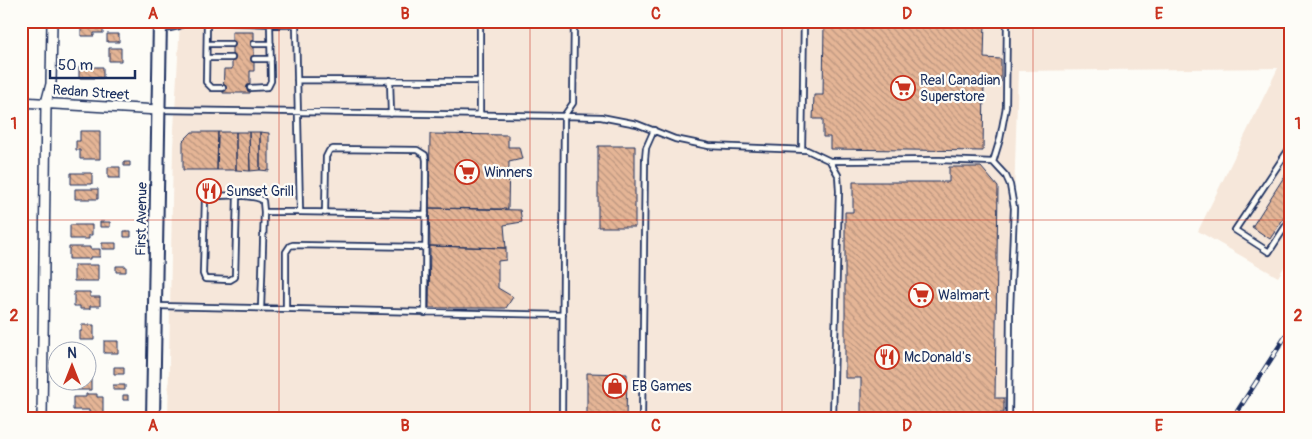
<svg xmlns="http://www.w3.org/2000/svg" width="1312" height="439" viewBox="0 0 1312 439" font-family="Pangolin,sans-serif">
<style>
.built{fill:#f6e7da}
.building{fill:url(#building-back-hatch);stroke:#1b2f5e}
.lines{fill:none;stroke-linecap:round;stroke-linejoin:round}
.lane-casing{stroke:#1b2f5e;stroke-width:8}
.street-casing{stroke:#1b2f5e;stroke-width:12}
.secondary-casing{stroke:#1b2f5e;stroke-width:16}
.lane{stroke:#fdfcf7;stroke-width:4.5}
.street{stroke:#fdfcf7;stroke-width:9}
.secondary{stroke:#fdfcf7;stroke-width:12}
.rail-casing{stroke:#1b2f5e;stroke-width:5}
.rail{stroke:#fdfcf7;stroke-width:3;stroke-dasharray:9;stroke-linecap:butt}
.grid{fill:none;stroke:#c8321e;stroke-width:1;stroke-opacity:0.55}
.labels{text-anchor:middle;stroke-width:4.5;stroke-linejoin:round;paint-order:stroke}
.poi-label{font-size:14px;fill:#1b2f5e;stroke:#fdfcf7;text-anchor:start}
.street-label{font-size:14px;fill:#1b2f5e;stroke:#fdfcf7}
.neatline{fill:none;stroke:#c8321e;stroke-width:2}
.grid-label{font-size:16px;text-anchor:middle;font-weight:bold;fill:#c8321e}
</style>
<defs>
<pattern id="building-back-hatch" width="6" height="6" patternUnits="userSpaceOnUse" patternTransform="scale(1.25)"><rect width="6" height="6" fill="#e5b596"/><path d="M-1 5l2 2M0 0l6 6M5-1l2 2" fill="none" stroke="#b9947e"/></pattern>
</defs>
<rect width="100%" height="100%" fill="#fdfcf7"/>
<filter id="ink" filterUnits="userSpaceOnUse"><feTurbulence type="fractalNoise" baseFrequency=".02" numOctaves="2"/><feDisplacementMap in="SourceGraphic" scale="10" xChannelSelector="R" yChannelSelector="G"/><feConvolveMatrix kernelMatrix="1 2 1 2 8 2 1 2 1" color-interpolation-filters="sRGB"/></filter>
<g filter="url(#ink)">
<!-- built -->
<path class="built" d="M180 21H1291V256L1278 277 1198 231 1278 68 1018 71 1007 418H168L173 148Z"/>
<!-- building -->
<path class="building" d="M81 21H103V33H94V36H81Z
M985 21 984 58 1001 59V82L984 81 983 151 830 149V137H823V119H813L814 95H823L824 22Z
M232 32H254V71H250V93H223L224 69H232Z
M107 34H119V42H107Z
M109 48H121V61H109Z
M79 67H103V78H79Z
M80 131H100V159H80V150H76V141H80Z
M192 132H218L217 170H183V141Z
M218 132H236V170H217Z
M236 132H249L250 171 236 170Z
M249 132H260V170L250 171Z
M260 132 269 133V171L260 170Z
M430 134 508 135V147H519L522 159 509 162 508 209 429 208Z
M598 146H635V227H598Z
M124 162H130V166H124Z
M1291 166V207L1270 239 1252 227Z
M108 167H120V178H108Z
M949 167H981L998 187 995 398H1004V413H976V418H861V378H845V212H853V182H949Z
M71 173H92V184H71Z
M75 189H98V199H75Z
M429 208 520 210 522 222 504 225 506 248 430 246Z
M100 222H110V227H100Z
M70 225H92V235H89V239H70Z
M124 231H131V237H124Z
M102 243H116V249H102Z
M430 246 506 248V260L498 261V288L513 297 506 308H429Z
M69 247H90V249H100V257H90V259H69Z
M74 265H98V281H74Z
M116 266H126V272H116Z
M74 292H90V297H100V306H90V309H80V306H74Z
M82 325H94V340H80V331H82Z
M104 341H118V353H104Z
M88 356H90V372H88Z
M114 367H124V374H114Z
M587 373 627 374 626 418H587Z
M88 376H91V390H72V382H88Z
M113 385H125V390H113Z
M86 394H97V397H103V413H89V410H73V397H86Z
M123 395H128V400H123Z"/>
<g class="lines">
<defs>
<path id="lane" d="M200 21 296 25 300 212 426 214
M207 22 206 82 212 88H223
M161 30 179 26 188 21
M207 44H232
M254 44H271
M207 58H232
M254 59H271
M297 80 479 81
M390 80 391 114
M250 88 268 87 271 81 270 23
M160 110 564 116 562 418
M480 115V21
M564 116 601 117 637 124 675 139 709 146 807 150 830 161 838 175 839 191 833 418
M564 116 573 103 574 21
M1291 146 1235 230 1269 252 1291 218
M802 149 804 21
M830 161 940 160 993 162 1006 176 1010 185 1014 208 1010 310 1009 418
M993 162 1000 139 1006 107 1007 21
M237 196 235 277 230 280 205 279 203 274 205 199C212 194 258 194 263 201L264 212
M325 213 326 157 329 151 333 149 417 150 425 155 426 160 425 313
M157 306 563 315
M261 309 264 212H300
M286 309V252L290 246 293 245 426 247
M642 418 645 159 646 148 654 130"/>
<path id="street" d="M21 102 158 110
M42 418 46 103 51 84 52 21"/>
<path id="secondary" d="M153 418 160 21"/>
</defs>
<!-- lane casing -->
<use href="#lane" class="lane-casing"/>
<!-- street casing -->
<use href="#street" class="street-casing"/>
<!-- secondary casing -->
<use href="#secondary" class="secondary-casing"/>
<!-- lane -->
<use href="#lane" class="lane"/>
<!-- street -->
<use href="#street" class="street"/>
<!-- secondary -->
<use href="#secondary" class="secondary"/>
<defs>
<path id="rail" d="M1233 418 1291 328"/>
</defs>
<!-- rail casing -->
<use href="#rail" class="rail-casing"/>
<!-- rail -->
<use href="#rail" class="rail"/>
</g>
</g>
<!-- grid -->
<path class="grid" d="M279 21V418M530 21V418M782 21V418M1033 21V418M21 220H1291"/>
<!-- icons -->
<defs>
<symbol id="supermarket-ring" viewBox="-11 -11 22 22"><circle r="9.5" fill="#fdfcf7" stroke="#c8321e" stroke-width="1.5"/><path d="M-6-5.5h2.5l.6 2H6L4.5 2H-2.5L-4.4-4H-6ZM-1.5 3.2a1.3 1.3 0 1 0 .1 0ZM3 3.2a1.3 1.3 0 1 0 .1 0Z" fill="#c8321e"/></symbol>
<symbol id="restaurant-ring" viewBox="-11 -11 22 22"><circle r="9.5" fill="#fdfcf7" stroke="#c8321e" stroke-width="1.5"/><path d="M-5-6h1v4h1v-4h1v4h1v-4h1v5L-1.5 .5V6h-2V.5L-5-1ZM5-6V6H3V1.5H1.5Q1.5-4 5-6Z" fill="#c8321e"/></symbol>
<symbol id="shop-ring" viewBox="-11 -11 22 22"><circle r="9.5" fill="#fdfcf7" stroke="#c8321e" stroke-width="1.5"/><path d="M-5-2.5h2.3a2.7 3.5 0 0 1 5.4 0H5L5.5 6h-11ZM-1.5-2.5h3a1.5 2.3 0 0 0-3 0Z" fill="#c8321e"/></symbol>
</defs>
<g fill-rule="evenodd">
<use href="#supermarket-ring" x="889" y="74" width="28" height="28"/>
<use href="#supermarket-ring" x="453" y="158" width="28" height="28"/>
<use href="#restaurant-ring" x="195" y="177" width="28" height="28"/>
<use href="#supermarket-ring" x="907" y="281" width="28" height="28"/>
<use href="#restaurant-ring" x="873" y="343" width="28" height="28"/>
<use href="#shop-ring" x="601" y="372" width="28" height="28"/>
</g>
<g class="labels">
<!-- poi labels -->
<g class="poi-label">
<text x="920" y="85">Real Canadian<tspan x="920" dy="16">Superstore</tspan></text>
<text x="484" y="177">Winners</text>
<text x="226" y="196">Sunset Grill</text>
<text x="938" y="300">Walmart</text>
<text x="904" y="362">McDonald's</text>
<text x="632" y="391">EB Games</text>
</g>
<!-- street labels -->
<g class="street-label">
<text transform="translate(91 92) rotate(4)" y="5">Redan Street</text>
<text transform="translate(141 219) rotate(-89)" y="5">First Avenue</text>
</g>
</g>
<!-- margin -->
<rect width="1312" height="439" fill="none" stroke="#fdfcf7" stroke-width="55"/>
<!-- north arrow -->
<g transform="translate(72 366)"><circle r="24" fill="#fdfcf7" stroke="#a3aaba"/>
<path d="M0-4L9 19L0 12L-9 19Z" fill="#c8321e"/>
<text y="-8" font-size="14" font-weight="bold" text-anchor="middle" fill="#1b2f5e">N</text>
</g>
<!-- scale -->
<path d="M50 70v8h85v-8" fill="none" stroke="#1b2f5e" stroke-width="2.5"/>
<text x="58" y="70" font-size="15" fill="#1b2f5e" stroke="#fdfcf7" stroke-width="4" paint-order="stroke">50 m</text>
<rect x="28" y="28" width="1256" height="384" class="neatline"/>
<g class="grid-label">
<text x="153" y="19">A</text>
<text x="405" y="19">B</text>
<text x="656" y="19">C</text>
<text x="907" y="19">D</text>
<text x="1159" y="19">E</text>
<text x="14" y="129">1</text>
<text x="1298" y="129">1</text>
<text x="14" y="321">2</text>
<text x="1298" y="321">2</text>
<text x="153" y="431">A</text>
<text x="405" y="431">B</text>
<text x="656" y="431">C</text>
<text x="907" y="431">D</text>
<text x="1159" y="431">E</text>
</g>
</svg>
